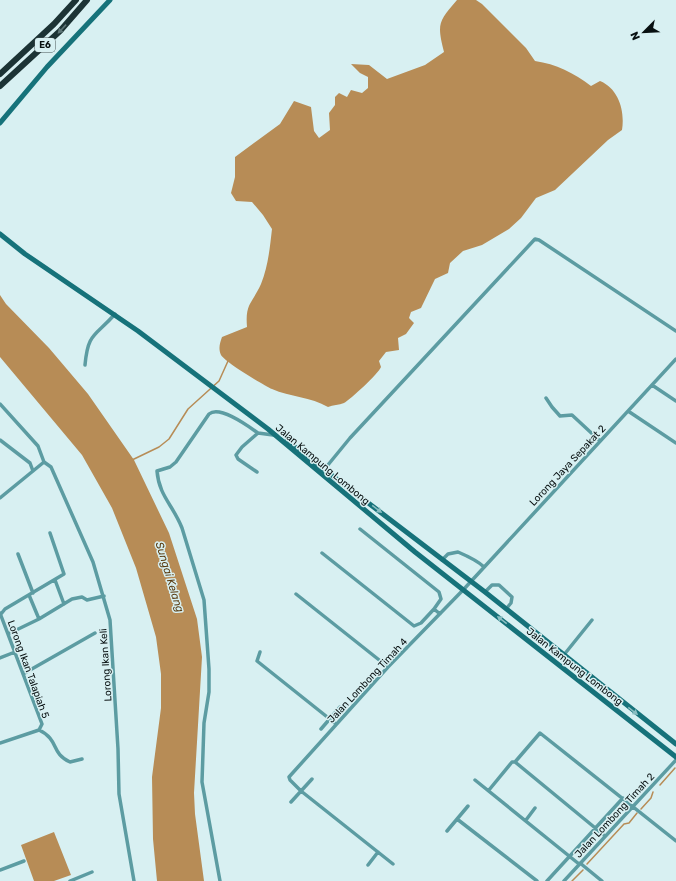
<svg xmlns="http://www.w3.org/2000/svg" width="676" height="881" viewBox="0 0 676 881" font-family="Rubik,sans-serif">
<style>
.water{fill:#b78c56}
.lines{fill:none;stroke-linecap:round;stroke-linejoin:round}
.stream{stroke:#b78c56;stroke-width:1.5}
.street{stroke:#5c9ca2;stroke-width:3.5}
.secondary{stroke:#16727a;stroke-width:5}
.highway{stroke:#1c3335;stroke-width:6}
.oneway{fill:#5e7577}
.oneway2{fill:#8abec2}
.labels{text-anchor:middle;stroke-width:3;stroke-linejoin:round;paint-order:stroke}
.shield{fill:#d8f0f2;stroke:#465354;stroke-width:1}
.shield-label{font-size:9px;font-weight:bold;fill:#081011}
.street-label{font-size:10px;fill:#081011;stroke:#d8f0f2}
.water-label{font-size:11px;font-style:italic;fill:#583a0f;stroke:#d8f0f2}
</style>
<rect width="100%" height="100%" fill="#d8f0f2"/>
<!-- water -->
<path class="water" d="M457 0H476L482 4 526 48 535 61C556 64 574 73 591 86L600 81C619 89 625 111 622 130L608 140 555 190 536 198 521 218 509 229 482 245 463 251 450 263 448 273 435 279 421 308 411 312 409 318 414 323 406 334 398 338 399 350 386 352 379 361 381 367C379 373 350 400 344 403 339 405 333 405 328 407 311 397 290 397 272 389 263 385 225 362 221 355 218 348 220 343 222 337L247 327C245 303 252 304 261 284 268 267 270 247 272 229L263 215 252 202 236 201 231 193 235 177V157L280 124 294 101 311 107 314 131 319 138 330 130 329 113 335 105V97L339 93 347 97 351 90 362 93 368 88V77L360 73 351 64 369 65 387 79 425 65 444 52C437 24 438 22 457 0Z
M0 295 6 304 49 348 88 394 134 460 169 533 197 619 202 657 194 793 195 814 204 881H157L153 839 152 777 161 708V674L156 637 136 568 112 508 82 455 0 357Z
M54 832 71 875 54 881H34L21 845Z"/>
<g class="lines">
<!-- stream -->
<path class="stream" d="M132 460 159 447 169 439 188 409 219 381 228 361
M660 785 675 768
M641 809 651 798 653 792
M587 864 624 824 629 823 637 813
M572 881 583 870"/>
<!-- street -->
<path class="street" d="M85 365C88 332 95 337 115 314
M652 385 676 401
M546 398 552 407 560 416 572 415 600 441
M0 404 38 446 44 462
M628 411 676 443
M0 440 30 463 33 471
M44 462 51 467 93 562 110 620 118 749 119 794 134 881
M323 471 350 438 535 239 539 240 676 331
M257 472 238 459 236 455 242 447 258 433 273 435
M0 498 44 462
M360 529 439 592 441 599 434 609 440 614
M322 553 414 626 421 623 434 609
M18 554 33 593
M442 560 448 554 458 552C465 555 479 562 484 567
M55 580 64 604
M485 592 492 585H499L512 597 511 603 506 609
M296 594 388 667
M29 595 39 619
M0 613 42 724 39 730
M1 614 5 609 64 574 50 533
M8 634 39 619 72 599 82 597 87 600 104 596
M260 652 257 661 336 724
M563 656 592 620
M0 658 15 652
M23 674 95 633
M321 729 340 707
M0 743 39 730C60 740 50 753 70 762L82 759
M515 762 540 733 676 841
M515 762 605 836
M475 780 579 864
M489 790 512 762H515
M291 802 312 779
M457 819 537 881
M526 820 535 808
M447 831 468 806
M580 863 602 881
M393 864 301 791 290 780 289 777 388 667 464 589 676 359
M368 865 378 852
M0 870 24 861
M70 881 92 872
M220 881 202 782 204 723 209 692V669L204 600 182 528C173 505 159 496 157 471L170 467 176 462 209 414C220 405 248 426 258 433
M547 881 623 798
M564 881 676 760"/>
<!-- secondary -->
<path class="secondary" d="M0 123 47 67 110 0
M0 234 25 254 138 331 268 429 415 552 676 757
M287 441 485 592 676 744"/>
<!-- highway -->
<path class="highway" d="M0 74 54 24 76 0
M0 86 60 31 87 0"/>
</g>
<!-- one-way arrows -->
<defs><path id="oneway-solid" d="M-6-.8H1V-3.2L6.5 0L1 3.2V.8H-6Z"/></defs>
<use class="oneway" href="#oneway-solid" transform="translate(62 29) rotate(133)"/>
<g class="oneway2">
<use href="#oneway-solid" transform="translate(377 509) rotate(37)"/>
<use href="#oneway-solid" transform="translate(502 620) rotate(-142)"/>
<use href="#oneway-solid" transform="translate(633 711) rotate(38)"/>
</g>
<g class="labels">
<!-- shield labels -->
<rect class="shield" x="35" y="38" width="20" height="14" rx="3"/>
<g class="shield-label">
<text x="45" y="48">E6</text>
</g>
<!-- street labels -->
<g class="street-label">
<text transform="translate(323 464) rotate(40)" y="4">Jalan Kampung Lombong</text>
<text transform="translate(567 465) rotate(-47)" y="4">Lorong Jaya Sepakat 2</text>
<text transform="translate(105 665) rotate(-94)" y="4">Lorong Ikan Keli</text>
<text transform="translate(575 666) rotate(38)" y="4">Jalan Kampung Lombong</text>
<text transform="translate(29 669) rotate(70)" y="4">Lorong Ikan Talapiah 5</text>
<text transform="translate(367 680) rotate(-47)" y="4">Jalan Lombong Timah 4</text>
<text transform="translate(614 815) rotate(-47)" y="4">Jalan Lombong Timah 2</text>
</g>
<!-- water labels -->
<g class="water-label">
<text transform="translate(170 577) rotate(73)" y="4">Sungai Kelang</text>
</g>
</g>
<!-- north arrow -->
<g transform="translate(644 32) rotate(246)" stroke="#d8f0f2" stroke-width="3" paint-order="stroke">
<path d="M0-3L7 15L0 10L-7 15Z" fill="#081011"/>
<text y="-6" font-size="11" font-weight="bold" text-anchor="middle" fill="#081011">N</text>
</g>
</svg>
